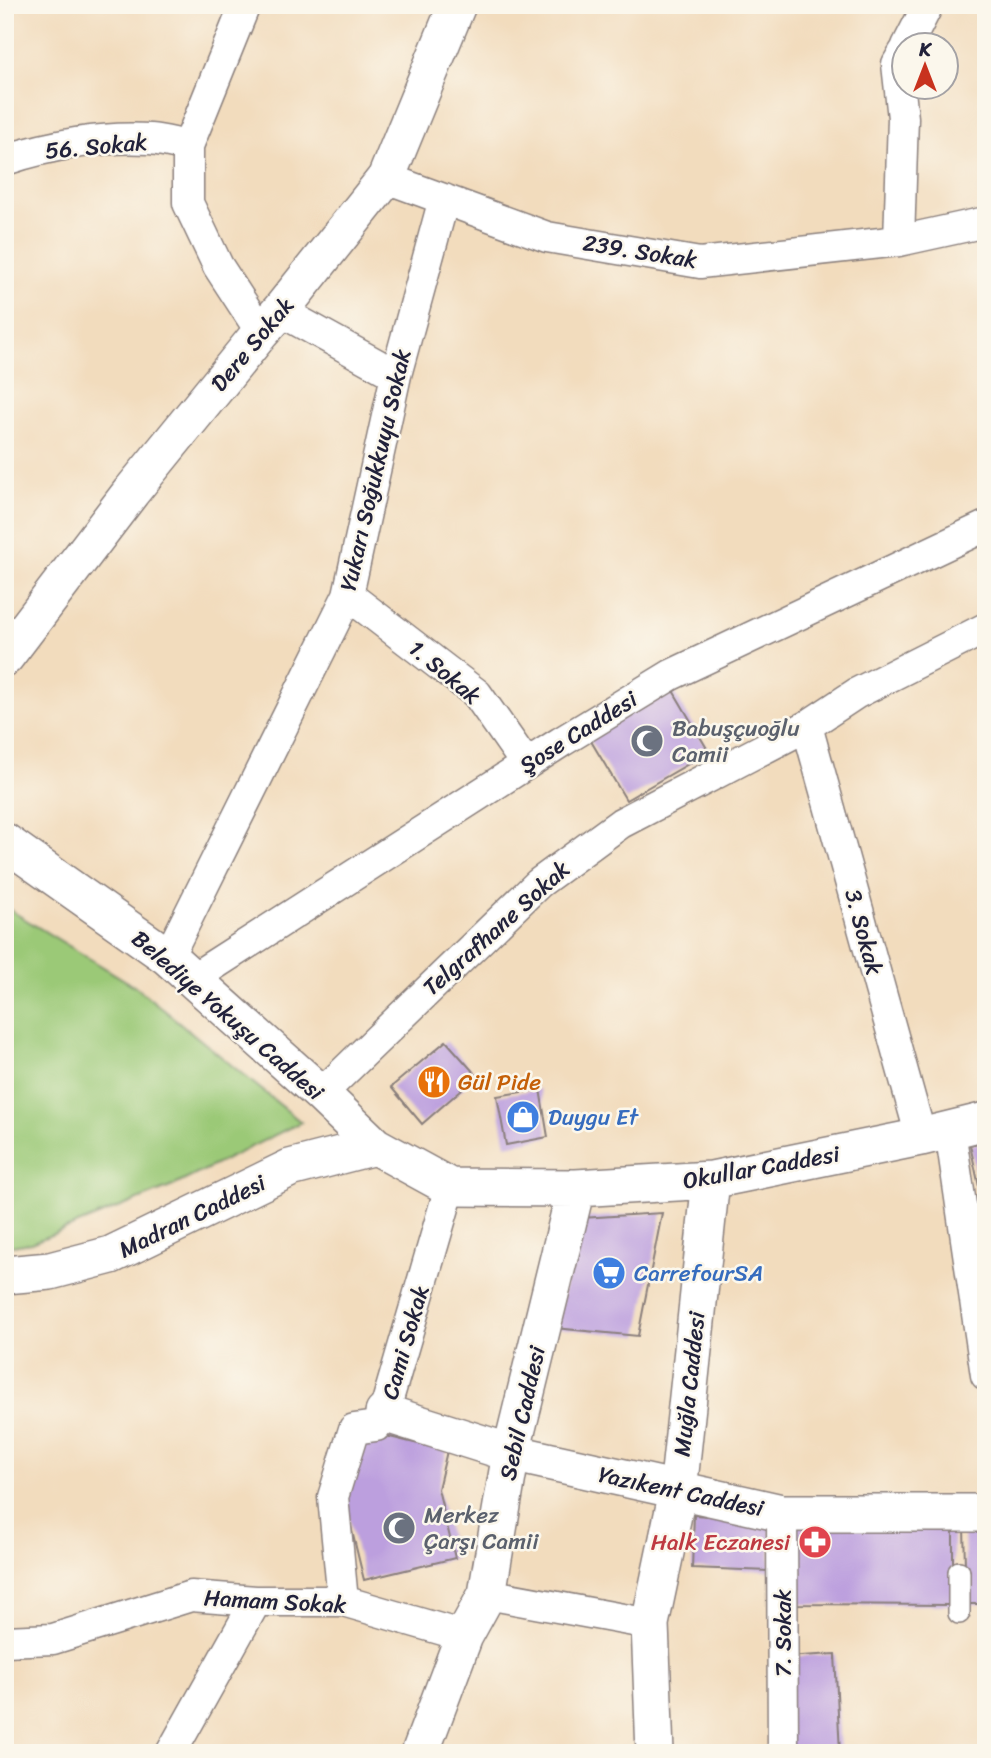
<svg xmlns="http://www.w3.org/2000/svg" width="991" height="1758" viewBox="0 0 991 1758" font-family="Sriracha,sans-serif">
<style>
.green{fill:#9bc977;stroke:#5e7659;stroke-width:2}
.building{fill:#bc9fde}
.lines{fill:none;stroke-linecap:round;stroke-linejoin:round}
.pedestrian-casing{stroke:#8a7f7c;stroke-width:24}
.minor-casing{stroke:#8a7f7c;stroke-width:33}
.tertiary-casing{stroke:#8a7f7c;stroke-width:40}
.pedestrian{stroke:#fff;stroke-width:21}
.minor{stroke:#fff;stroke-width:30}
.tertiary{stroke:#fff;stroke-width:37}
.labels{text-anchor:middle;stroke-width:5;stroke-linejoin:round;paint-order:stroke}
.street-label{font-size:23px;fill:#22223b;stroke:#fbf7ec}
.worship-label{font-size:23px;fill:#5b616d;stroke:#fbf7ec;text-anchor:start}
.food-label{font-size:23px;fill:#c56008;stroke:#fbf7ec;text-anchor:start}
.shop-label{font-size:23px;fill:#366cbe;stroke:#fbf7ec;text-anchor:start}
.health-label{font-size:23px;fill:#be3a42;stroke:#fbf7ec;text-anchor:end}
</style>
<rect width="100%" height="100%" fill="#fbf7ec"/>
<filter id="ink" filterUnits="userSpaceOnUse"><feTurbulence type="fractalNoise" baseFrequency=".0143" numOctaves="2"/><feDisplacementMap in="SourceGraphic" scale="14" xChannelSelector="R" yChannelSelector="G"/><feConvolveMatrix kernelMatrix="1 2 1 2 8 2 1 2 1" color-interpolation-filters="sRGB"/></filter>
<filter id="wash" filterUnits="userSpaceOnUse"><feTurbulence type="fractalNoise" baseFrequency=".00686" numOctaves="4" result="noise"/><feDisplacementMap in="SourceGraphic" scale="28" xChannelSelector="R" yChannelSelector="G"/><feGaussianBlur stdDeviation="1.57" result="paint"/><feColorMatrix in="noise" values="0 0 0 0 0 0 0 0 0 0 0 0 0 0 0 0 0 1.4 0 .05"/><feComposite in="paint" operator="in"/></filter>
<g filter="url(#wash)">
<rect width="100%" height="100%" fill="#f2dcbd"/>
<!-- green -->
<path class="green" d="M5 907 136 987 301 1122 173 1186 31 1243 5 1247Z"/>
<g id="blocks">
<!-- building -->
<path class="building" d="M668 682 709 752 626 800 585 731Z
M446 1041 477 1076 422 1124 391 1087Z
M540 1089 548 1137 506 1145 497 1096Z
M986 1141V1214H985L970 1145Z
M662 1213 638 1336 555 1328 581 1218Z
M361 1430 447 1451 438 1489 455 1558 364 1580 344 1498Z
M694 1515 771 1520 770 1571 692 1568Z
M792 1524 953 1525V1605L791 1604Z
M986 1526V1604H966L964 1527Z
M835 1654 840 1753H788L784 1657Z"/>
</g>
</g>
<g filter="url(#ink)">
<use href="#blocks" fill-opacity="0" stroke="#8a7f7c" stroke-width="2"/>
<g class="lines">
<defs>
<path id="pedestrian" d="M959 1572V1613"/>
<path id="minor" d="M245 5 188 146V203L218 266 261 332
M907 46 928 5
M5 160C50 145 103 136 150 139 163 140 176 144 188 146
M386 178 547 237 700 263 899 241 986 222
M899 241 903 118 897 64 904 52
M280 311 396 375
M348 595 477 694 526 764
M807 726 921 1137
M168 957 348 595 396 375 444 199
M192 979 561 742 671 675 986 526
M321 1094 539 883 621 823 807 726 857 693 986 628
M950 1130 986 1375
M782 1513 783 1753
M487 1594 650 1624
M343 1601 333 1497 354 1429 376 1426 384 1413 450 1187
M5 1641 53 1639 191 1596 256 1601H343L464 1636
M171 1753 256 1601"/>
<path id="tertiary" d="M5 657 131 492 261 332 280 311 386 178 457 5
M5 842 168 957 321 1094 375 1146 450 1187 576 1188 711 1180 921 1137 986 1121
M5 1275 50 1271 111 1255 290 1168 375 1146
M384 1413 511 1453 782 1513H986
M420 1753 464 1636 487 1594 511 1453 576 1188
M655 1753 650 1624 678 1491 711 1180"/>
</defs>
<!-- pedestrian casing -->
<use href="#pedestrian" class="pedestrian-casing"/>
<!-- minor casing -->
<use href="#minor" class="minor-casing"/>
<!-- tertiary casing -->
<use href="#tertiary" class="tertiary-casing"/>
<!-- pedestrian -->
<use href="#pedestrian" class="pedestrian"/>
<!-- minor -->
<use href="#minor" class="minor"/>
<!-- tertiary -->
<use href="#tertiary" class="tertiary"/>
</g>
</g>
<!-- icons -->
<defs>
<symbol id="mosque-disc" viewBox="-11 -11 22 22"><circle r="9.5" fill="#6b7280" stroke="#fbf7ec"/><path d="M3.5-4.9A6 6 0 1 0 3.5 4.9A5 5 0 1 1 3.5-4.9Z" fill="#fff"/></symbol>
<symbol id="restaurant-disc" viewBox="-11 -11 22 22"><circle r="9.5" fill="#e8710a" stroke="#fbf7ec"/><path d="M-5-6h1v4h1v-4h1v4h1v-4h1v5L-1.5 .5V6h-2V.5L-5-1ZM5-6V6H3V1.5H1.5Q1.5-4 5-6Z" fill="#fff"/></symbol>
<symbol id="shop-disc" viewBox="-11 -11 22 22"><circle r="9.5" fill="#3f7fe0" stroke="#fbf7ec"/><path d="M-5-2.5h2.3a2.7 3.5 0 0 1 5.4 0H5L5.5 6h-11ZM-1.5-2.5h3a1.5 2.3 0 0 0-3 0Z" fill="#fff"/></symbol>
<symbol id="supermarket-disc" viewBox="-11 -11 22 22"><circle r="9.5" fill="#3f7fe0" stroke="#fbf7ec"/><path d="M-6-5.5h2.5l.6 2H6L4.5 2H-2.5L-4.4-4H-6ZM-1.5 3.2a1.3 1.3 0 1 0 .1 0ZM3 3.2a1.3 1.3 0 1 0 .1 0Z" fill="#fff"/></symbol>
<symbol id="pharmacy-disc" viewBox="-11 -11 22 22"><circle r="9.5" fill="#e0444e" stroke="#fbf7ec"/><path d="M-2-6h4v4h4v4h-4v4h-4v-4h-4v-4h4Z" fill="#fff"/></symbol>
</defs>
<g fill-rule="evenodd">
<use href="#mosque-disc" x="628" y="722" width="38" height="38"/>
<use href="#restaurant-disc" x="415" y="1063" width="38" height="38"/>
<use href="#shop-disc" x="504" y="1098" width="38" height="38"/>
<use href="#supermarket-disc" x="590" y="1254" width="38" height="38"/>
<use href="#mosque-disc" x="380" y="1509" width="38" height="38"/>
<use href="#pharmacy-disc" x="796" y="1523" width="38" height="38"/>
</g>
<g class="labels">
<!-- street labels -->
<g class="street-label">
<text transform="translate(96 146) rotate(-5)" y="8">56. Sokak</text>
<text transform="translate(640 251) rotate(9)" y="8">239. Sokak</text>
<text transform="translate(252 344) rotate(-50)" y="8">Dere Sokak</text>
<text transform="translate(375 470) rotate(-77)" y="8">Yukarı Soğukkuyu Sokak</text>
<text transform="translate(445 672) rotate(40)" y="8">1. Sokak</text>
<text transform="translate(578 732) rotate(-32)" y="8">Şose Caddesi</text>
<text transform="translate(496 928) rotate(-42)" y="8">Telgrafhane Sokak</text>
<text transform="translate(864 932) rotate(75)" y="8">3. Sokak</text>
<text transform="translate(228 1015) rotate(41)" y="8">Belediye Yokuşu Caddesi</text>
<text transform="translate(761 1167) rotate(-10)" y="8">Okullar Caddesi</text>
<text transform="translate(192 1216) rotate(-26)" y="8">Madran Caddesi</text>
<text transform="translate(405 1342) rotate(-74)" y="8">Cami Sokak</text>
<text transform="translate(689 1384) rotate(-84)" y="8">Muğla Caddesi</text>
<text transform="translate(522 1413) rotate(-77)" y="8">Sebil Caddesi</text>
<text transform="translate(681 1491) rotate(12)" y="8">Yazıkent Caddesi</text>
<text transform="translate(275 1601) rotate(3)" y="8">Hamam Sokak</text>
<text transform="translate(783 1633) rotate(-90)" y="8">7. Sokak</text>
</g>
<!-- worship labels -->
<g class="worship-label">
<text x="672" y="736">Babuşçuoğlu<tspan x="672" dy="26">Camii</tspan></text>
<text x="424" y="1523">Merkez<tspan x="424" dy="26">Çarşı Camii</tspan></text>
</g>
<!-- food labels -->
<g class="food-label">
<text x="458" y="1090">Gül Pide</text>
</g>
<!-- shop labels -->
<g class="shop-label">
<text x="548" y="1125">Duygu Et</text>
<text x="634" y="1281">CarrefourSA</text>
</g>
<!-- health labels -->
<g class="health-label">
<text x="790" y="1550">Halk Eczanesi</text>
</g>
</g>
<!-- margin -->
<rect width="991" height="1758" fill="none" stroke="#fbf7ec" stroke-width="28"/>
<!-- north arrow -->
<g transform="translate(925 66)"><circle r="33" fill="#fbf7ec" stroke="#a4a2a5" stroke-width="2"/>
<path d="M0-5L12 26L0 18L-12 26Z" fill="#c8321e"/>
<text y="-10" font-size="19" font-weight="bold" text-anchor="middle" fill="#22223b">K</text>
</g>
</svg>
